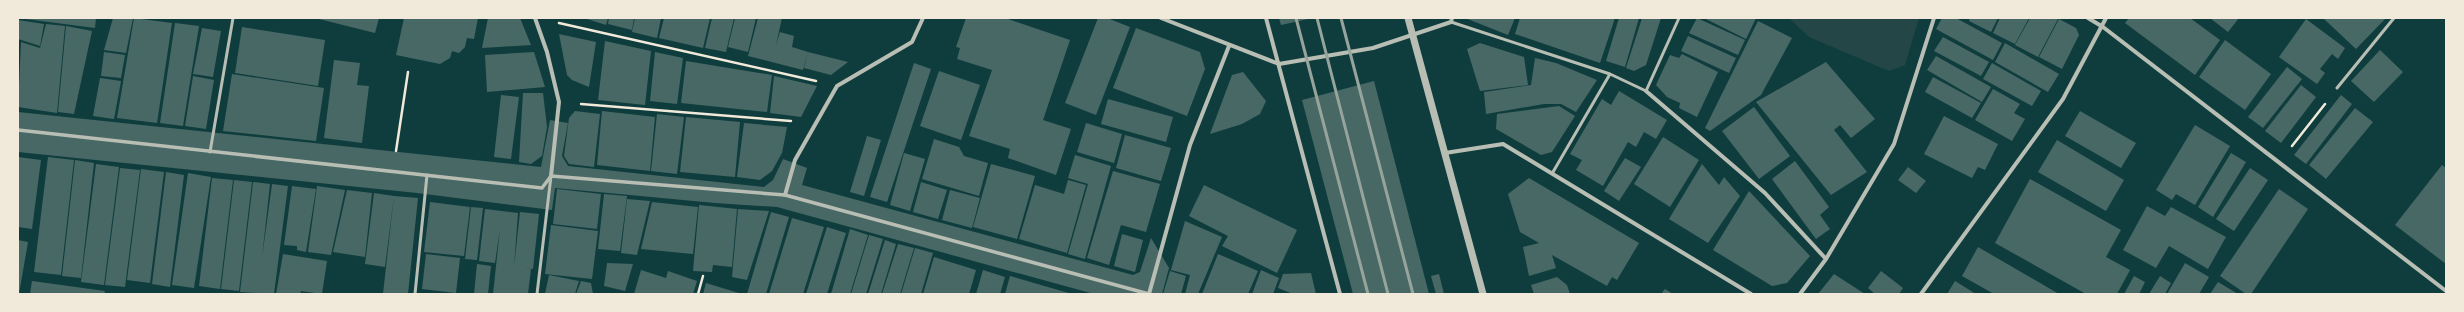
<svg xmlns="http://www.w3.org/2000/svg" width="2464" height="312" viewBox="0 0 2464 312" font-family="Karla,sans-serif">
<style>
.green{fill:#244646}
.building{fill:#486865}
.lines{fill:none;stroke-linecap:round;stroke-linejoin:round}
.path{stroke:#f1e9da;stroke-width:2.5}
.service{stroke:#b8beb3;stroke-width:3}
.pedestrian{stroke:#b8beb3;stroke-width:3.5}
.minor{stroke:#b8beb3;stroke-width:4}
.tertiary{stroke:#b8beb3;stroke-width:7}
.rail{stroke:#97a49c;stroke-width:3}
</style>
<rect width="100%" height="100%" fill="#0f3d3e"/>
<!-- green -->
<path class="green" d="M1789 18H1919L1905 65 1889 71 1809 37Z"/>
<!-- building -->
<path class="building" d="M18 18H96L95 28Z
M113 18H133L126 53 104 50Z
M134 18 172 23 157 123 117 118Z
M315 18H379L375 33Z
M404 18H478L474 39 467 38 465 47 459 53 452 51 450 58 440 64 396 55Z
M488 18H520L531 45 482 48Z
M584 18H608L606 25Z
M609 18H634L632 30 608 24Z
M635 18H661L657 38 632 32Z
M664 18H710L703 48 659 38Z
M712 18H734L726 52 705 48Z
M735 18H756L748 52 728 47Z
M758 18H782L776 45 780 32 794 36 792 47 808 52 803 70 748 56Z
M966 18H1005L1070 40 1043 120 1071 129 1056 175 1008 158 1010 149 969 136 992 70 957 59 960 48 956 47Z
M1098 18H1107L1130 27 1096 115 1065 103Z
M1279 18H1308V19L1281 25Z
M1465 18H1515L1508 35Z
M1520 18H1615L1600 63 1515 34Z
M1619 18H1639L1625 67 1606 61Z
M1642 18H1661L1646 65 1634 71 1626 68Z
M1697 18 1745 40 1738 55 1689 33Z
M1704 18H1756L1746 39Z
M1942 18H1956L2002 43 1993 60 1936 29Z
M1970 18H1998L1991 32 1969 21Z
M2000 18H2029L2015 44 1993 33Z
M2030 18 2058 19 2038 57 2015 45Z
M2129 18H2190L2220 40 2195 75 2125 23Z
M2210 18H2239L2228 32Z
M2323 18H2386L2356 49Z
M2059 19 2076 28 2079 35 2062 69 2039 57Z
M2306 19 2345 48 2338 59 2332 54 2320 69 2325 73 2317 84 2279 57Z
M18 20 44 24 40 46 18 39Z
M1758 21 1792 38 1761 95 1710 131 1705 128Z
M175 23 199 26 183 126 160 123Z
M46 24 65 26 57 113 18 107 21 42 40 48Z
M66 26 92 31 74 114 58 112Z
M242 27 325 40 318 86 235 73Z
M202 28 221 31 213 77 193 74Z
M1136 28 1200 52 1205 69 1187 116 1113 88Z
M559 34 596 42 589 87 572 80 567 75Z
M1688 36 1736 58 1729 73 1681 51Z
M1943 37 1989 62 1981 76 1934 51Z
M2225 40 2271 74 2245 110 2199 77Z
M605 41 651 51 645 105 598 100Z
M1480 43 1524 57 1528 85 1480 91 1467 49Z
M2005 43 2059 74 2048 92 1995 62Z
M2380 50 2403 72 2374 102 2351 81Z
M104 52 125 55 121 78 101 76Z
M534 52 545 87 487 92 485 55Z
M655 52 683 58 677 104 650 101Z
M808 52 848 62 831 75 804 68Z
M1682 54 1718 72 1697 117 1679 108 1680 103 1667 97 1656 85 1670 55 1679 58Z
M1936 56 1991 87 1982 102 1927 70Z
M1535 58 1556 63 1597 80 1576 112 1561 104H1544L1486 114 1484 92 1531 85Z
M334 60 360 63 357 85 369 86 362 143 324 138Z
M686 61 772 75 767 112 681 103Z
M1826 62 1875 119 1851 138 1840 125 1834 130 1867 172 1831 195 1756 102Z
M914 63 931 69 887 202 870 197Z
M1992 63 2041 91 2032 106 1983 79Z
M2287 67 2302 79 2263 128 2248 117Z
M939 71 980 85 961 140 920 126Z
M1243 72 1266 101 1260 114 1242 124 1210 134 1232 75Z
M232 74 324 88 316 141 223 131Z
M193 76 214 80 206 129 185 126Z
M774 76 817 86 801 117 770 113Z
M1933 77 1981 103 1972 118 1925 92Z
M100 78 121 81 114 119 93 116Z
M1374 81 1429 294H1353L1302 100Z
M2301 85 2316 97 2281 143 2265 131Z
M1993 89 2020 104 2014 113 2025 119 2012 141 1975 120Z
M1619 91 1667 120 1656 139 1644 132 1636 147 1628 142 1603 186 1576 170 1582 160 1570 154 1602 99 1611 105Z
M523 93H543L547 127 542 156 531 164 519 162Z
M501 95 519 97 511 159 494 157Z
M2341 95 2352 104 2306 164 2294 155Z
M1108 99 1173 117 1166 142 1101 124Z
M1559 106 1575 116 1552 152 1541 155 1496 129 1497 114Z
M1754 107 1790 156 1759 179 1722 131Z
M2355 108 2373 122 2326 179 2309 165Z
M575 111 600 114 594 167 569 164 564 156 569 118Z
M602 111 655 117 650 171 597 165Z
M2080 111 2136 143 2121 168 2065 136Z
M18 112 541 167 550 120 568 123 562 156 568 166 764 187 773 180 783 159 807 168 802 185 1133 275 1140 272 1151 238 1169 268 1162 294H1094L777 207 715 203 555 188 552 210 417 193 18 152Z
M657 114 684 117 677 174 651 171Z
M1944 116 1998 144 1985 170 1978 167 1972 178 1924 154Z
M686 117 740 122 735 177 680 172Z
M744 123 787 127 782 153 772 171 760 180 737 177Z
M1086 123 1122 134 1114 163 1077 152Z
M2195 125 2230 146 2195 205 2176 194 2172 200 2156 190Z
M1125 135 1171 148 1161 181 1116 168Z
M867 136 881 140 864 196 850 192Z
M1663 137 1699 160 1670 207 1634 184Z
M934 139 959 147 964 156 988 163 979 196 922 179Z
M2057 140 2124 180 2106 211 2038 172Z
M904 153 925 159 910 211 890 205Z
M2231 153 2246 162 2213 217 2198 207Z
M1075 155 1111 166 1085 259 1068 254 1088 184 1068 178Z
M18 157 41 160 32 229 18 227Z
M48 157 74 160 61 275 34 272Z
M1625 158 1641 167 1619 201 1604 191Z
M75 160 94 163 81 278 62 276Z
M1795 161 1829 207 1820 215 1830 229 1816 239 1772 179Z
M96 164 119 167 104 285 81 282Z
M991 164 1035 176 1017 239 973 227Z
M1702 164 1719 185 1724 177 1740 196 1708 243 1669 219Z
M2442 165 2446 168V264L2395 225Z
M1908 167 1926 181 1916 193 1898 180Z
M120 168 140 170 125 287 105 285Z
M2250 168 2268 180 2234 231 2216 219Z
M141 169 164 172 150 283 127 280Z
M1113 171 1160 184 1146 232 1121 225 1109 265 1087 258Z
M166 172 184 175 170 287 152 284Z
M188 173 211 177 194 288 172 285Z
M212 178 233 180 220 289 199 286Z
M1529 178 1639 243 1617 280 1612 277 1607 286 1552 255 1556 268 1529 276 1523 247 1539 243 1520 232 1508 194Z
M2030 179 2121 230 2106 257 2130 270 2117 294H2086L1995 243Z
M234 180 252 182 239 291 221 289Z
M1068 180 1086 185 1067 253 1019 239 1035 185 1064 194Z
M253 182 270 184 262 258 272 184 288 186 274 294 240 292Z
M921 182 947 190 938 219 913 212Z
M1204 185 1297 230 1277 273 1222 246 1228 236 1189 216Z
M292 186 316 189 306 252 297 250V246L284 245Z
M317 186 345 190 331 255 308 252Z
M557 189 601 194 597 229 553 224Z
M2279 189 2308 209 2251 294H2246L2220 276Z
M347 190 372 193 365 257 333 252Z
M950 190 980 198 972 228 942 220Z
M1749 191 1810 256 1787 283 1772 286 1713 250Z
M374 193 394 196 385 267 365 264Z
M604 194 627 196 620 251 598 249Z
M394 196 418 198 408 294H383Z
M627 199 650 201 637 255 621 253Z
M430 202 470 207 464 256 424 252Z
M652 202 698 207 693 254 641 249Z
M699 205 737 209 732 267 713 265 712 272 693 271Z
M2147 206 2165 216 2171 207 2226 237 2208 269 2169 246 2156 268 2123 250Z
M471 207 483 208 477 260 465 259Z
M485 209 518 213 514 267 520 212 539 214 533 269 524 268 531 269 528 294H493L500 229 495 263 479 261Z
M738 209 769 211 747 280 732 277Z
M771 212 789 217 766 294H747Z
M792 218 824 227 803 294H769Z
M1185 221 1222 237 1198 294H1185L1190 275 1171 270Z
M551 225 598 231 592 279 545 274Z
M827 227 846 233 827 294H806Z
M850 229 868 235 850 294H831Z
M1122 234 1143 240 1135 272 1114 266Z
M869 235 883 239 866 294H851Z
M18 240 28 242 19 294H18Z
M885 240 896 244 881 294H868Z
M898 244 914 248 900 294H882Z
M1978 247 2059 294H1994L1962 276Z
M915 248 933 253 921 294H901Z
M283 254 327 261 322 294 301 291 300 294H276Z
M426 254 460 258 456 293 422 289Z
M1218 254 1258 271 1248 294H1202Z
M934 257 976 270 969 294H923Z
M607 263 633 264 625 291 604 286Z
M2185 263 2209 277 2199 294H2167Z
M477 264 491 266 488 294H474Z
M641 270 666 278 668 271 697 281 693 294H634Z
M983 270 1005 277 1000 294H976Z
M1261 270 1279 278 1273 294H1252Z
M1170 271 1186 276 1181 294H1163Z
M1881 271 1903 288 1899 294H1875L1868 288Z
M1311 273 1316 294H1293L1278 288 1283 274Z
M1439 274 1444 294H1436L1431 276Z
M1834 274 1865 294H1818Z
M549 275 579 281 575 294H545Z
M1010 276 1072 294H1005Z
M2134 276 2145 282 2139 294H2124Z
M2160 276 2171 283 2165 294H2149Z
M1557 277 1567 285 1570 294H1534L1531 285Z
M32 281 105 291 104 294H30Z
M581 281 591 283 593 294H576Z
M1955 281 1976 294H1947Z
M2218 282 2238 294H2210Z
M706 283 742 294H703Z
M1665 289 1673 294H1661Z"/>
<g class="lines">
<!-- path -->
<path class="path" d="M559 23 816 81
M581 104 791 121
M2292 146 2325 104
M396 151 408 72
M698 294 703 276"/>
<!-- service -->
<path class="service" d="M1451 22 1610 74 1646 91 1679 18
M2337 88 2394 18
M210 152 233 18
M1553 172 1610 74
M415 294 427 175
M537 294 551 176"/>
<!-- pedestrian -->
<path class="pedestrian" d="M18 130 542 188 551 176 785 195 1149 294"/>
<!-- minor -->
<path class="minor" d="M535 18 547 52 559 102 551 176
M1161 18 1279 64 1373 48 1451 22 1452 18
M1266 18 1340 294
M2088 18 2103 27 2446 291
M1646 91 1765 193 1826 259
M1445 153 1503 144 1751 294
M785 195 795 160 837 86 912 42 923 18
M1149 294 1190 145 1229 46
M1800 294 1826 259 1894 144 1934 18
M1921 294 2063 99 2106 18"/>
<!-- tertiary -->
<path class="tertiary" d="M1408 18 1483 294"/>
<!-- rail -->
<path class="rail" d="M1296 18 1368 294
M1317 18 1388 294
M1341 18 1413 294"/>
</g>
<!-- border -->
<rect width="2464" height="312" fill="none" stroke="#f1e9da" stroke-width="38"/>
</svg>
